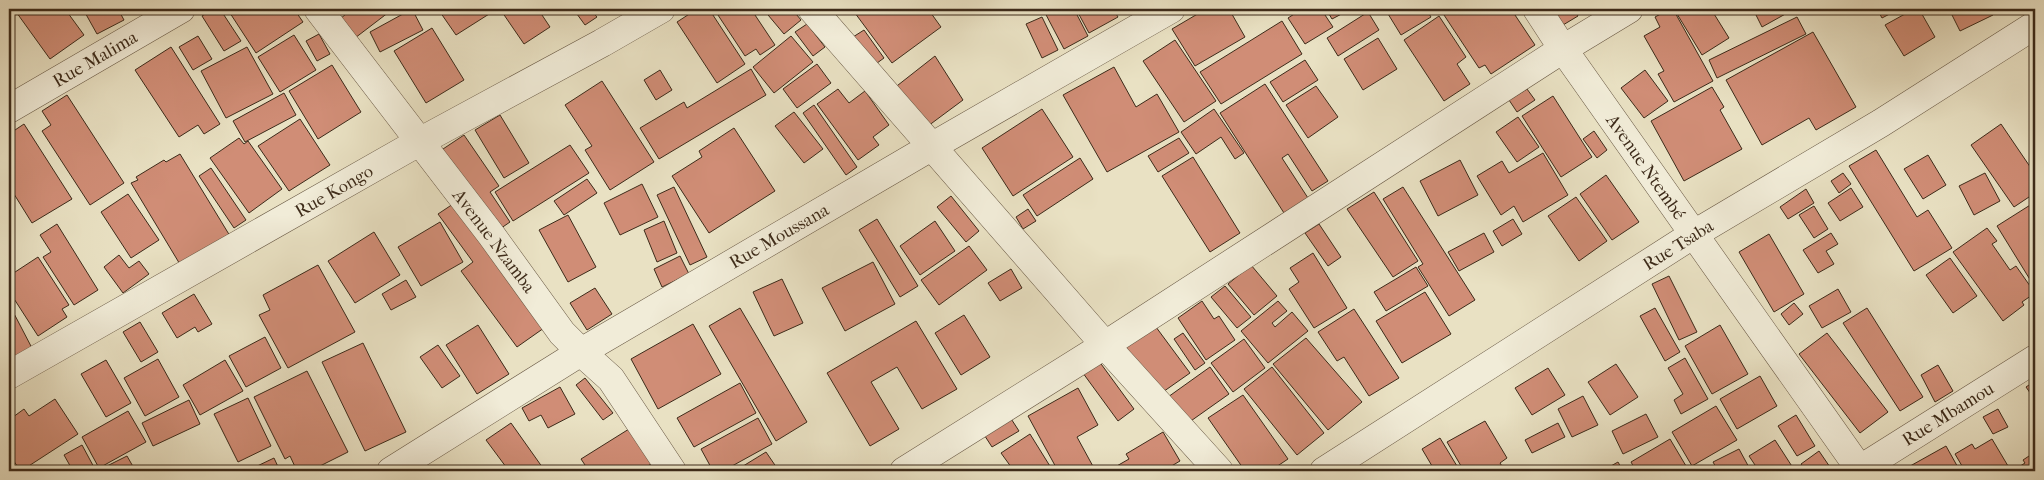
<svg xmlns="http://www.w3.org/2000/svg" width="2044" height="480" viewBox="0 0 2044 480" font-family="'IM FELL French Canon',serif">
<style>
.building{fill:#d08d76;stroke:#3d2b1a}
.lines{fill:none;stroke-linecap:round;stroke-linejoin:round}
.street-casing{stroke:#685844;stroke-width:29}
.street{stroke:#f1ecd8;stroke-width:28}
.labels{text-anchor:middle;stroke-width:4;stroke-linejoin:round;paint-order:stroke}
.street-label{font-size:18px;fill:#3d2b1a;stroke:#f1ecd8}
</style>
<rect width="100%" height="100%" fill="#e9e1c3"/>
<filter id="stains"><feTurbulence type="fractalNoise" baseFrequency=".004" numOctaves="4"/><feColorMatrix values="0 0 0 0 .2 0 0 0 0 .09 0 0 0 0 .02 0 0 0 .5 -.17"/></filter>
<radialGradient id="worn" r=".72"><stop offset=".6" stop-color="#630" stop-opacity="0"/><stop offset="1" stop-color="#630" stop-opacity=".3"/></radialGradient>
<!-- building -->
<path class="building" d="M14 9H65L84 35 50 59Z
M83 9H118L124 20 97 34Z
M213 9H220L241 41 224 51 202 16Z
M231 9H294L303 22 256 53 228 10Z
M352 9H393L355 38 340 19Z
M412 9 423 30 380 52 370 32Z
M438 9H497L456 35Z
M500 9H538L550 27 524 44Z
M576 9H590L597 17 585 25 574 10Z
M697 9H709L745 64 717 83 677 22Z
M714 9H751L775 45 760 55 756 49 745 56Z
M763 9H792L801 20 784 34Z
M852 9H928L941 27 892 63Z
M1043 9H1074L1088 36 1064 49Z
M1076 9H1113L1118 17 1089 33Z
M1206 9H1229L1245 37 1195 66 1172 29Z
M1302 9H1321L1333 27 1305 44 1288 18Z
M1326 9H1351L1332 19Z
M1385 9H1426L1431 17 1401 35Z
M1447 9H1511L1535 45 1491 74 1485 65 1479 68 1442 12Z
M1552 9H1574L1578 16 1563 25Z
M1670 9H1673L1713 81 1674 102 1658 74 1664 71 1644 36 1660 27 1655 17Z
M1674 9H1711L1729 38 1702 55Z
M1753 9H1788L1789 12 1762 27Z
M1877 9H1899L1882 18Z
M1914 9H1919L1935 37 1904 56 1885 25Z
M1949 9H1990L1993 15 1960 31Z
M1368 12 1379 30 1338 56 1327 38Z
M1439 16 1466 57 1457 64 1470 84 1444 101 1404 40Z
M1042 17 1058 50 1042 58 1026 24Z
M1797 17 1806 34 1717 78 1709 60Z
M1282 21 1302 54 1221 104 1200 72Z
M807 24 825 47 813 56 795 32Z
M432 28 464 80 426 103 394 51Z
M864 30 884 58 873 66 853 37Z
M1813 32 1856 107 1816 130 1809 118 1762 145 1726 80Z
M319 34 330 54 317 61 306 41Z
M294 35 316 70 280 92 258 57Z
M198 36 212 59 193 70 179 47Z
M791 36 813 62 774 93 753 67Z
M1378 38 1397 69 1363 90 1344 59Z
M1175 40 1216 101 1184 122 1143 61Z
M171 47 220 124 204 134 198 125 179 137 135 70Z
M247 47 273 94 226 118 201 71Z
M935 56 963 100 928 126 893 89Z
M1305 60 1318 80 1283 102 1270 82Z
M817 64 831 83 797 108 783 89Z
M332 65 361 112 318 139 289 91Z
M1114 67 1136 107 1157 94 1179 132 1107 172 1063 95Z
M751 69 766 95 659 159 640 128 684 102 687 108Z
M660 70 672 90 656 100 644 80Z
M1645 70 1668 101 1644 118 1621 88Z
M602 81 654 162 610 190 585 150 592 146 565 105Z
M1265 84 1328 181 1312 191 1288 154 1282 158 1308 198 1284 213 1220 113Z
M1316 86 1338 117 1308 138 1286 105Z
M1712 87 1724 107 1720 110 1742 149 1684 181 1651 121Z
M838 89 849 103 865 91 889 125 873 137 879 145 858 160 817 104Z
M1527 89 1535 100 1517 112 1509 100Z
M284 93 296 115 245 142 233 121Z
M67 95 124 183 90 205 42 131 51 125 42 111Z
M1553 96 1592 157 1561 177 1522 116Z
M814 105 857 167 846 175 803 113Z
M1042 109 1073 157 1013 196 982 148Z
M1214 109 1244 153 1235 159 1221 137 1196 154 1181 132Z
M794 112 823 149 804 163 775 126Z
M500 115 529 163 504 178 475 130Z
M1518 117 1539 147 1517 162 1496 132Z
M300 119 330 165 289 191 258 146Z
M24 124 72 199 32 223 9 186V134Z
M2001 124 2035 174V193L2014 207 1971 145Z
M734 128 775 191 709 233 672 176 702 157 699 151Z
M1594 131 1607 150 1597 158 1583 139Z
M464 135 499 186 490 192 510 222 494 233 440 151Z
M239 138 244 144 248 141 282 189 249 213 210 158Z
M1179 138 1189 153 1158 172 1148 156Z
M570 145 589 173 513 221 495 192Z
M1876 150 1917 217 1928 210 1952 248 1914 271 1849 166Z
M1543 153 1568 195 1523 222 1514 206 1501 215 1477 176 1502 161 1509 173Z
M180 154 230 236 181 266 131 183 138 180 136 177 164 160 166 162Z
M1928 155 1946 185 1923 199 1904 169Z
M1193 157 1240 233 1210 252 1162 176Z
M1080 158 1093 179 1037 216 1023 195Z
M1460 160 1478 195 1438 216 1420 181Z
M211 168 246 220 234 228 199 176Z
M1843 173 1851 184 1839 193 1831 181Z
M1985 173 2000 201 1974 215 1959 186Z
M1606 175 1639 222 1612 240 1580 194Z
M587 179 597 193 564 215 554 201Z
M642 184 658 217 620 235 604 203Z
M674 187 707 257 690 265 657 195Z
M1403 187 1475 300 1449 316 1418 267 1423 264 1383 199Z
M1851 188 1863 207 1840 221 1828 203Z
M1806 189 1814 203 1788 219 1780 207Z
M1374 192 1418 261 1393 277 1347 209Z
M128 194 159 240 131 258 101 212Z
M951 196 979 231 966 242 937 207Z
M1576 197 1607 241 1579 261 1548 216Z
M2035 202V285L2034 286 1997 226Z
M453 204 544 328 517 347 461 271 473 262 438 214Z
M1814 206 1828 229 1814 238 1799 215Z
M1028 209 1036 221 1023 229 1016 217Z
M568 215 596 267 568 282 539 230Z
M877 219 918 286 900 297 859 230Z
M1513 219 1522 234 1502 246 1493 231Z
M664 221 677 253 657 262 644 230Z
M935 221 955 251 920 275 900 246Z
M440 222 463 262 421 286 398 247Z
M57 224 98 290 74 305 43 257 51 252 40 235Z
M1319 224 1341 257 1328 266 1305 233Z
M1987 228 1997 241 1992 244 2010 270 2016 266 2035 293 2022 302 2024 305 2003 321 1953 252Z
M374 232 400 275 355 303 328 261Z
M1484 233 1494 252 1459 271 1448 252Z
M1831 233 1838 244 1826 251 1834 264 1818 273 1803 250Z
M1769 234 1804 294 1774 312 1739 252Z
M969 246 987 270 939 305 921 280Z
M1313 253 1347 308 1314 328 1289 289 1299 282 1290 268Z
M119 255 129 268 139 261 149 274 123 293 104 267Z
M680 256 689 274 662 287 654 269Z
M38 257 69 305 62 309 67 317 38 336 9 291V276Z
M1950 258 1977 296 1953 313 1926 275Z
M873 262 895 304 845 331 822 288Z
M318 265 355 332 288 368 259 315 270 310 263 295Z
M1251 265 1277 296 1254 315 1228 284Z
M1416 267 1428 286 1386 311 1374 292Z
M1011 269 1022 288 1000 301 988 283Z
M1669 276 1697 332 1679 340 1652 284Z
M782 279 803 323 774 336 753 292Z
M406 280 416 297 391 310 382 294Z
M1225 286 1251 317 1237 328 1211 297Z
M595 288 612 314 587 330 570 303Z
M1838 289 1851 312 1822 328 1809 306Z
M1425 292 1451 334 1402 363 1376 321Z
M194 294 212 324 198 332 195 327 177 338 162 313Z
M1202 301 1214 319 1219 316 1235 340 1206 360 1178 318Z
M1278 301 1287 311 1272 323 1275 327 1292 312 1308 331 1268 363 1241 331Z
M1794 303 1803 314 1789 325 1781 314Z
M9 304 33 350 9 363Z
M740 308 807 422 776 441 709 326Z
M1655 308 1680 352 1665 361 1640 316Z
M1867 308 1923 397 1900 411 1843 323Z
M1354 309 1399 378 1369 396 1344 357 1337 361 1318 332Z
M964 315 990 357 961 375 935 333Z
M916 321 957 389 922 409 897 367 871 382 899 429 870 446 827 373Z
M140 322 158 352 141 362 123 332Z
M1153 323 1190 373 1160 394 1124 345Z
M693 324 721 374 658 409 631 359Z
M478 325 509 374 477 394 446 345Z
M1720 325 1748 374 1712 394 1685 346Z
M1183 333 1205 363 1195 370 1174 339Z
M1827 333 1888 412 1860 433 1799 354Z
M265 337 281 368 246 387 229 356Z
M1306 338 1362 402 1328 430 1273 364Z
M1244 339 1265 368 1233 392 1211 363Z
M363 343 406 432 365 451 322 362Z
M438 345 460 376 442 388 420 357Z
M1096 357 1134 409 1118 421 1080 369Z
M1685 358 1708 399 1681 414 1674 400 1683 394 1668 368Z
M158 359 179 397 145 416 124 378Z
M106 360 131 403 106 417 81 374Z
M225 360 243 391 200 415 183 385Z
M1616 364 1638 397 1610 415 1588 382Z
M1938 365 1953 391 1935 402 1921 375Z
M1210 367 1229 394 1188 423 1168 397Z
M1272 367 1324 433 1297 455 1244 389Z
M1548 368 1565 395 1532 415 1515 388Z
M307 371 348 452 310 471H297L290 456 285 459 254 397Z
M1760 376 1777 406 1737 429 1720 399Z
M585 378 613 413 603 420 576 385Z
M2035 381V400L2026 387Z
M740 383 756 413 694 447 677 418Z
M560 387 575 414 548 428 541 415 529 421 522 408Z
M1078 388 1098 425 1077 437 1095 470 1058 471 1028 416Z
M1243 395 1288 459 1270 471H1245L1208 418Z
M1583 396 1598 425 1572 437 1558 409Z
M248 398 271 446 238 462 214 414Z
M55 399 78 434 21 471 10 456 9 457V420L24 409 29 416Z
M189 400 200 424 153 446 142 423Z
M1716 406 1737 440 1692 466 1672 432Z
M1998 409 2008 427 1993 434 1983 417Z
M128 411 146 442 99 468 82 437Z
M1008 414 1019 431 992 447 981 430Z
M1646 414 1658 437 1623 454 1612 431Z
M1796 415 1815 446 1797 456 1778 426Z
M758 418 772 444 723 471H713L701 449Z
M1485 421 1507 458 1500 463 1505 471H1464L1447 442Z
M511 423 545 471H509L486 440Z
M1558 423 1565 437 1532 453 1525 440Z
M629 429 651 464 639 471H589L581 459Z
M1163 432 1180 461 1163 471H1108L1129 459 1126 454Z
M1030 434 1053 471H1014L1001 453Z
M1440 438 1460 471H1435L1422 449Z
M1670 439 1689 471H1636L1631 462Z
M1992 439 2011 471H1965L1955 454 1972 444 1975 449Z
M1775 440 1795 471H1759L1749 456Z
M82 445 96 471H73L64 455Z
M1946 446 1960 471H1903V470Z
M1739 449 1751 471H1718L1713 462Z
M1819 451 1832 470 1806 471 1801 464Z
M766 452 779 471H735Z
M2035 452V471H2015L2014 470 2025 463 2023 460Z
M127 456 135 470 97 471Z
M274 458 280 471H252L251 469Z
M1618 462 1623 471H1602Z"/>
<g class="lines">
<defs>
<path id="street" d="M318 9 492 236 562 333 581 352 611 379 672 471
M812 9 1105 345 1219 471
M1537 9 1563 49 1861 471
M9 109 181 9
M9 375 419 142 602 43 661 9
M391 471 581 352 931 147 1171 9
M904 471 1105 345 1563 49 1629 9
M1324 471 1694 234 1881 123 2035 25
M1857 471 2035 359"/>
</defs>
<!-- street casing -->
<use href="#street" class="street-casing"/>
<!-- street -->
<use href="#street" class="street"/>
</g>
<g class="labels">
<!-- street labels -->
<g class="street-label">
<text transform="translate(95 59) rotate(-30)" y="6">Rue Malima</text>
<text transform="translate(1646 167) rotate(55)" y="6">Avenue Ntembé</text>
<text transform="translate(334 191) rotate(-30)" y="6">Rue Kongo</text>
<text transform="translate(779 236) rotate(-30)" y="6">Rue Moussana</text>
<text transform="translate(494 241) rotate(53)" y="6">Avenue Nzamba</text>
<text transform="translate(1678 245) rotate(-32)" y="6">Rue Tsaba</text>
<text transform="translate(1948 414) rotate(-32)" y="6">Rue Mbamou</text>
</g>
</g>
<!-- margin -->
<rect width="2044" height="480" fill="none" stroke="#e9e1c3" stroke-width="30"/>
<rect x="10" y="10" width="2024" height="460" fill="none" stroke="#3d2b1a" stroke-width="2.5"/>
<rect x="15" y="15" width="2014" height="450" fill="none" stroke="#3d2b1a"/>
<rect width="100%" height="100%" filter="url(#stains)"/>
<rect width="100%" height="100%" fill="url(#worn)"/>
</svg>
